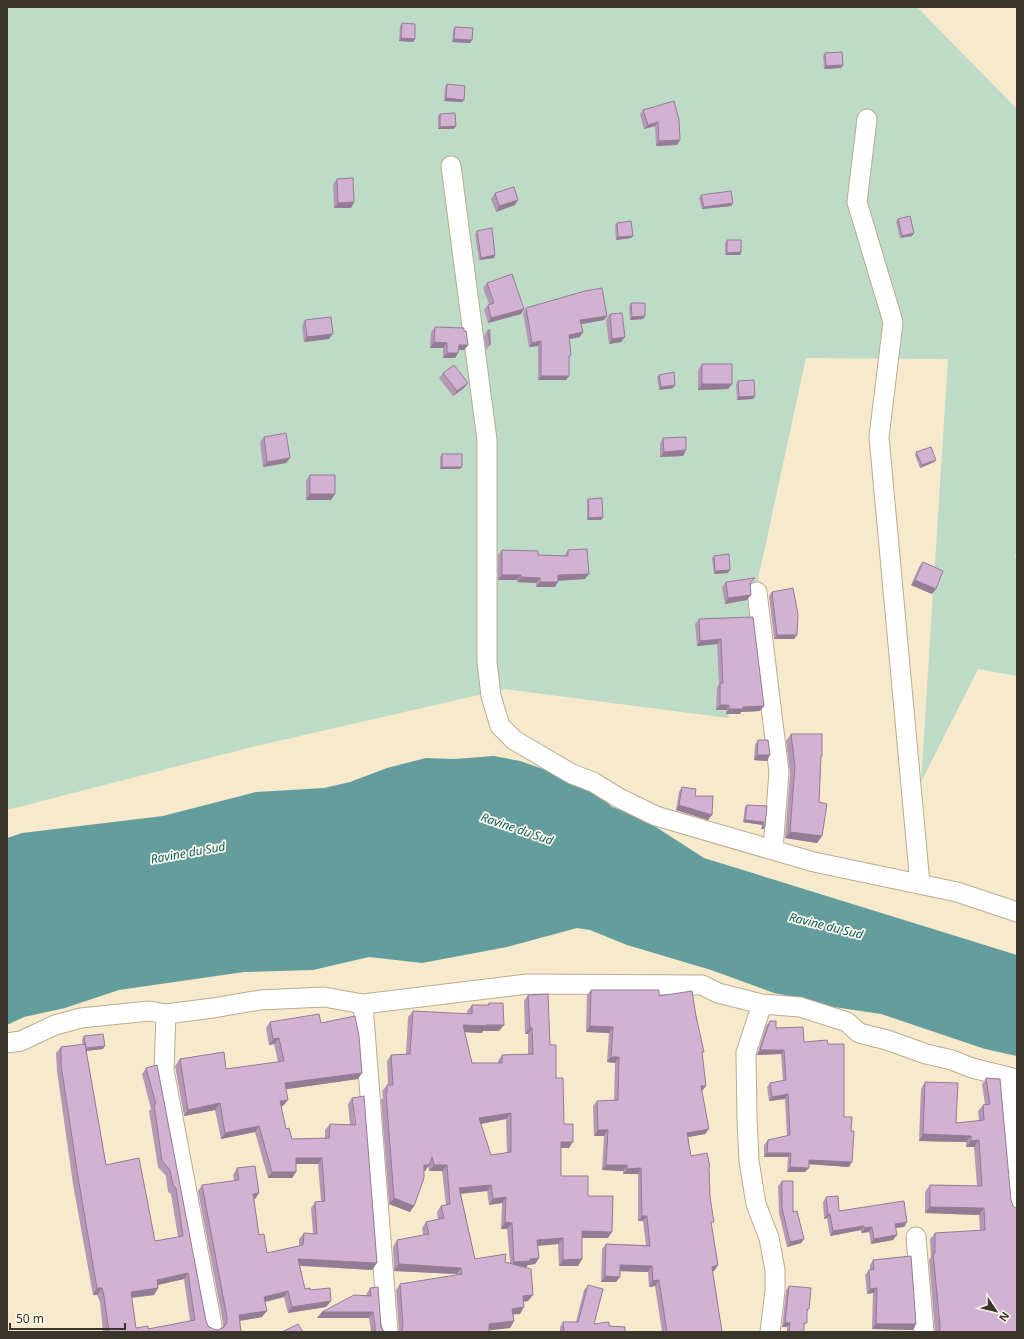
<svg xmlns="http://www.w3.org/2000/svg" width="1024" height="1339" viewBox="0 0 1024 1339" font-family="'Noto Sans',sans-serif">
<style>
.green{fill:#bddbc6}
.water{fill:#649d9e}
.lines{fill:none;stroke-linecap:round;stroke-linejoin:round}
.minor-casing{stroke:#b9ac91;stroke-width:21}
.minor{stroke:#fff;stroke-width:19}
.wall{fill:#b598b5;fill-rule:evenodd}
.shaded-wall{fill:#937c94}
.building{fill:#d2b1d3;stroke:#937c94;fill-rule:evenodd}
.labels{text-anchor:middle;stroke-width:3.5;stroke-linejoin:round;paint-order:stroke}
.water-label{font-size:12px;font-style:italic;fill:#095e60;stroke:#fdf8ec}
</style>
<rect width="100%" height="100%" fill="#f7eacc"/>
<!-- green -->
<path class="green" d="M7 7H917L1017 109V548L1015 558 1017 557V676L978 669 921 782 948 359 806 358 728 718 505 689 252 747 7 810Z"/>
<!-- water -->
<path class="water" d="M494 756 520 761 584 783 612 807 642 818 704 858 1017 955V1056L985 1049 881 1014 827 1006 801 998 774 993 711 970 627 945 590 930 577 928 507 947 422 963 369 957 313 970 244 972 119 990 65 1008 24 1017 7 1025V838L22 833 163 816 256 792 324 788 350 782 387 768 426 758 454 759Z"/>
<g class="lines">
<defs>
<path id="minor" d="M867 119 857 202 893 322 879 437 920 884
M451 166 487 440V662L491 696 500 726 514 740 572 774 593 782 619 798 656 816 814 862 957 892 1017 912
M757 592 779 772 773 850
M363 1004 388 1332
M762 1004 746 1053 747 1118 749 1161 756 1204 769 1238 775 1270V1291L770 1332
M166 1014 164 1070 212 1325
M7 1043 21 1041 55 1025 81 1018 149 1011 166 1014 213 1008 260 1000 324 997 363 1004 527 984 702 985 718 993 762 1004 800 1007 847 1022 859 1033 887 1040 926 1054 952 1060 972 1068 1017 1079
M1006 1076 1017 1206
M916 1237 924 1332"/>
</defs>
<!-- minor casing -->
<use href="#minor" class="minor-casing"/>
<!-- minor -->
<use href="#minor" class="minor"/>
</g>
<!-- wall -->
<path class="wall" d="M402 23 415 39 413 42 399 41 400 26Z
M455 27 472 40 470 43 452 42 453 30Z
M825 53 843 65 841 68 824 69 823 56Z
M447 84 464 100 462 102 444 101 445 87Z
M643 110 680 140 677 145 656 146 655 126 644 129 640 114Z
M440 114 454 129H438V116Z
M337 179 354 202 351 208H334L333 184Z
M495 193 515 205 496 212 491 199Z
M701 195 733 203 731 206 702 209 699 198Z
M898 219 912 236 900 238 896 221Z
M617 223 631 238 616 240 615 225Z
M477 231 495 255 494 258 479 260 475 234Z
M727 240 741 252 740 255H725V243Z
M487 283 524 309 521 314 488 323 484 310 488 305 489 304 483 288Z
M631 303 645 316 643 319 630 320 629 306Z
M526 308 607 316 604 320 581 324 580 337 569 339 571 355 569 358V376L566 380H538V346L529 347 523 313Z
M610 314 621 342 609 344 606 320Z
M305 320 329 339 304 342 302 326Z
M435 327 464 331 468 345 464 350H459L458 353 455 358H443V348H430L431 332Z
M488 330 490 345 486 350 484 336Z
M702 364 732 384 728 389 698 390V370Z
M443 373 464 388 453 396 439 378Z
M659 375 675 385 673 388 659 390 657 377Z
M738 381 755 396 753 399 737 400 736 384Z
M264 437 290 458 286 463 263 467 260 442Z
M663 438 686 450 683 456 660 457V444Z
M916 452 934 462 920 468 915 455Z
M442 454 462 467 460 469H440V457Z
M310 475 331 500H306V480Z
M588 499 603 517 601 520H587V501Z
M502 550 538 555 564 556 568 550 585 579 558 580 555 587H536V583L517 582V580H498V555Z
M714 556 728 573 714 574 712 558Z
M923 562 932 594 911 585 919 567Z
M726 582 750 583 751 595 747 600 725 604 722 587Z
M772 592 797 635 794 639H774L769 596Z
M753 617 760 711 741 712 740 714H726V710H716L717 688 719 684 717 644 697 646 695 624 699 619Z
M791 734 821 758 819 802 822 836 817 843 785 838 790 773 786 741Z
M758 740 767 761 754 760 755 745Z
M682 787 695 796 708 820 676 810 679 792Z
M747 805 767 806 764 829H761L762 825 743 822 745 807Z
M591 990 659 996 696 1016 702 1055V1091L705 1134 688 1137 691 1156 709 1168 711 1225 718 1265 714 1271H712L722 1332H662L655 1286 649 1287 648 1272 620 1271V1277L616 1282H601L602 1249 606 1244 646 1245 643 1221H638V1174H623V1171L602 1170 604 1136H594L593 1106 597 1101 614 1100 615 1063 607 1062 609 1033 586 1032 587 995Z
M528 995 550 1045 564 1124 569 1148H561V1176L588 1196 608 1238H582V1259L578 1266H559L558 1244 538 1246 539 1258 535 1264 528 1265 526 1267H525L533 1295 528 1301 523 1302 520 1314H513L514 1321 510 1328 489 1330V1332H399L396 1290 400 1284 457 1275V1274L394 1271 393 1247 397 1240 423 1235 422 1228 426 1222 438 1219 437 1212 441 1206 446 1205 442 1171H429L428 1166 425 1171H424L410 1212 389 1204 381 1100 383 1098 382 1091 387 1085H388L387 1061 391 1055 406 1054 408 1017 413 1011 467 1014V1011L472 1005H488L489 1003 499 1031H483L482 1033 465 1032 472 1063H498V1061L502 1055 528 1054V1034H525L524 1001ZM506 1119 507 1153 491 1155 481 1124ZM487 1191 489 1205 502 1203 501 1229H507L510 1263 475 1259 461 1194Z
M770 1021 776 1028 804 1042 828 1044 844 1117 849 1167 809 1164 805 1172H787L788 1157H764V1145L768 1140 787 1136 785 1099 769 1101 767 1087 770 1083 783 1081 781 1054 757 1055 766 1026Z
M270 1022 321 1023 358 1079 286 1089 283 1106H281L286 1129 292 1139 325 1138V1130L330 1124 350 1125 348 1104 352 1098 372 1270 300 1266 305 1289 310 1290 331 1301 326 1307 288 1313 284 1297 265 1302 262 1317 239 1321 241 1332H103L100 1302 97 1295H93L73 1184 57 1071 56 1053 61 1047 83 1045 82 1039 84 1036 103 1049 86 1051 106 1165 155 1241 178 1237 171 1194 168 1192 166 1176 158 1167 149 1111 151 1109 142 1074 146 1068 157 1065 206 1321 208 1326 213 1329 218 1330 223 1327V1323L198 1191 202 1185 234 1181 233 1175 237 1168 255 1199H254L259 1235 267 1253 299 1246V1239L304 1233 313 1234 311 1208 315 1202 321 1201 318 1164H296V1172L292 1178H268L255 1132 221 1139 215 1110 184 1116 175 1066 180 1059 226 1069 278 1062 274 1044 269 1045 266 1028ZM184 1279 190 1321 148 1329 136 1328 132 1298 154 1295 158 1288V1285Z
M986 1078 1000 1079 1017 1332H935L929 1260 931 1257 930 1239 935 1233 980 1231 979 1215 925 1213V1192L930 1185 977 1186 974 1147H966V1142L919 1141 921 1089 925 1082 956 1123 979 1121 978 1111 983 1105 985 1104 982 1085Z
M782 1181 804 1239 801 1243 787 1247 779 1213 778 1186Z
M826 1197 839 1211 907 1222 904 1227 896 1228 893 1240 871 1244 869 1232 861 1233V1230L830 1236 827 1218 824 1219 823 1202Z
M873 1260 916 1324 913 1330 872 1329 873 1293 867 1294 865 1275 869 1270H870V1265Z
M588 1285 594 1324 609 1326 625 1332H560V1327L563 1322H576L584 1290Z
M789 1286 809 1309 807 1311 804 1327V1332H787V1327H782L786 1290Z
M370 1288 384 1332H371L369 1318H317L322 1312 366 1295Z"/>
<!-- shaded-wall -->
<path class="shaded-wall" d="M401 38 415 39 413 42 399 41Z
M454 39 472 40 470 43 452 42Z
M843 65 841 68 824 69 826 66Z
M446 98 464 100 462 102 444 101Z
M658 122 655 126 644 129 648 125Z
M456 126 454 129H438L440 127Z
M680 140 677 145 656 146 659 141Z
M518 200 515 205 496 212 499 206Z
M354 202 351 208H334L338 203Z
M733 203 731 206 702 209 704 207Z
M914 233 912 236 900 238 902 236Z
M633 236 631 238 616 240 618 237Z
M741 252 740 255H725L727 253Z
M495 255 494 258 479 260 481 258Z
M524 309 521 314 488 323 491 318Z
M607 316 604 320 577 325 580 320Z
M645 316 643 319 630 320 632 317Z
M583 332 580 337 565 340 569 335Z
M333 334 329 339 304 342 307 337Z
M625 337 621 342 609 344 612 339Z
M541 341 538 346 529 347 532 343Z
M434 342 447 343 443 348H430Z
M459 345H468L464 350H455Z
M447 353H458L455 358H443Z
M541 376H569L566 380H538Z
M468 383 464 388 453 396 457 391Z
M702 384H732L728 389 698 390Z
M675 385 673 388 659 390 661 387Z
M755 396 753 399 737 400 739 397Z
M686 450 683 456 660 457 664 452Z
M290 458 286 463 263 467 267 462Z
M936 460 934 462 920 468 922 465Z
M442 467H462L460 469H440Z
M310 494H335L331 500H306Z
M603 517 601 520H587L589 518Z
M730 570 728 573 714 574 715 571Z
M589 574 585 579 555 581 558 575Z
M502 575H521L517 580H498Z
M521 577 540 578 536 583 517 582Z
M915 580 936 589 932 594 911 585Z
M540 582H558L555 587H536Z
M751 595 747 600 725 604 728 598Z
M777 635H797L794 639H774Z
M721 639 717 644 697 646 700 641Z
M720 705H729L726 710H716Z
M764 706 760 711 741 712 740 714H726L729 709 743 707Z
M757 755H770L767 761 754 760Z
M679 805 712 815 708 820 676 810Z
M745 820 764 822 762 825 743 822Z
M763 826H765L764 829H761Z
M790 832 822 836 817 843 785 838Z
M463 1025H504L499 1031H483L482 1033 459 1032Z
M590 1026 613 1027 609 1033 586 1032Z
M530 1028H532L528 1034H525Z
M279 1038 274 1044 269 1045 273 1039Z
M105 1046 103 1049 84 1051 86 1049Z
M760 1050H784L781 1054 757 1055Z
M611 1057H619L615 1063 607 1062Z
M362 1073 358 1079 281 1090 285 1083Z
M701 1086H706L702 1091Z
M788 1094 785 1099 769 1101 772 1097Z
M288 1100 283 1106 275 1107 280 1101Z
M220 1103 215 1110 184 1116 188 1110Z
M511 1113 506 1119 475 1125 479 1118Z
M259 1126 255 1132 221 1139 225 1133Z
M709 1129 705 1134 683 1138 687 1133Z
M598 1130H608L604 1136H594Z
M923 1134 971 1136 966 1142 919 1141Z
M979 1140 974 1147H966L971 1141Z
M561 1142H573L569 1148H557Z
M767 1153H791L788 1157H764Z
M296 1158H322L318 1164H292Z
M809 1160 852 1162 849 1167 806 1164Z
M424 1165H429L425 1171H419Z
M434 1165H447L442 1171H429Z
M606 1165H627L623 1171 602 1170Z
M790 1167 809 1168 805 1172H787Z
M641 1168 638 1174H623L627 1169Z
M272 1172H296L292 1178H268Z
M491 1185 487 1191 455 1194 459 1188Z
M259 1193 255 1199 249 1200 253 1194Z
M506 1197 502 1203 489 1205 493 1199Z
M394 1198 414 1206 410 1212 389 1204Z
M930 1207 984 1208 979 1215 925 1213Z
M828 1214H830L827 1218 824 1219Z
M642 1216H647L643 1221H638Z
M505 1222 512 1223 507 1229H501Z
M907 1222 904 1227 892 1228 895 1224Z
M864 1226 861 1230 830 1236 833 1231Z
M872 1227 869 1232 861 1233 865 1228Z
M582 1231 612 1232 608 1238H578Z
M897 1235 893 1240 871 1244 874 1239Z
M563 1238 558 1244 533 1246 537 1240Z
M804 1239 801 1243 787 1247 790 1242Z
M539 1258 535 1264 528 1265 526 1267 510 1268 514 1262Z
M298 1259 377 1263 372 1270 294 1265Z
M582 1259 578 1266H559L563 1260Z
M399 1264 461 1268 457 1274 394 1271Z
M620 1265 652 1266 648 1272 616 1271Z
M718 1265 714 1271 708 1272 712 1267Z
M188 1273 184 1279 153 1286 157 1280Z
M605 1276 620 1277 616 1282H601Z
M659 1280 655 1286 649 1287 653 1281Z
M97 1288H102L97 1295H93Z
M158 1288 154 1295 127 1298 131 1292Z
M877 1288 873 1293 867 1294 870 1289Z
M288 1291 284 1297 260 1303 264 1297Z
M533 1295 528 1301 518 1302 523 1296Z
M331 1301 326 1307 288 1313 292 1307Z
M524 1307 520 1314 508 1315 512 1309Z
M267 1311 262 1317 234 1322 239 1315Z
M322 1312H373L369 1318H317Z
M514 1321 510 1328 484 1331 489 1324Z
M785 1323H790L787 1327H782Z
M876 1324H916L913 1330 872 1329Z"/>
<!-- building -->
<path class="building" d="M402 23 415 24V39L401 38Z
M455 27 473 28 472 40 454 39Z
M842 52 843 65 826 66 825 53Z
M447 84 465 86 464 100 446 98Z
M674 101 679 120 680 140 659 141 658 122 648 125 643 110Z
M455 113 456 126 440 127V114Z
M353 178 354 202 338 203 337 179Z
M514 187 518 200 499 206 495 193Z
M731 191 733 203 704 207 701 195Z
M910 216 914 233 902 236 898 219Z
M631 221 633 236 618 237 617 223Z
M492 228 495 255 481 258 477 231Z
M727 240H741V252L727 253Z
M512 274 524 309 491 318 488 305 494 303 487 283Z
M602 288 607 316 580 320 583 332 569 335 571 355 569 356V376H541V341L532 343 526 308 585 291Z
M631 303H645V316L632 317Z
M622 313 625 337 612 339 610 314Z
M331 317 333 334 307 337 305 320Z
M435 327 464 328V331H466L468 345H459L458 353H447V343L434 342Z
M488 330H490V345Z
M702 364H732V384H702Z
M454 365 468 383 457 391 443 373Z
M674 372 675 385 661 387 659 375Z
M754 380 755 396 739 397 738 381Z
M286 433 290 458 267 462 264 437Z
M686 437V450L664 452 663 438Z
M931 447 936 460 922 465 916 452Z
M442 454H462V467H442Z
M310 475H335V494H310Z
M602 498 603 517 589 518 588 499Z
M587 549 589 574 558 575V582H540V578L521 577V575H502V550L538 551V555L568 556V550Z
M729 554 730 570 715 571 714 556Z
M923 562 943 571 936 589 915 580Z
M755 578 750 583 751 595 728 598 726 582Z
M793 588 798 614 797 635H777L772 592Z
M753 617 764 706 743 707V709H729V705H720V683H723L721 639 700 641 699 619Z
M791 734H822V756H821L819 802 827 804 822 836 790 832 795 766Z
M758 740H768L770 755H757Z
M682 787 696 789 695 796H713L712 815 679 805Z
M747 805 767 806 765 826H763L764 822 745 820Z
M591 990H659V996L692 991 696 1016 704 1052H702L706 1086H701L709 1129 687 1133 691 1156 707 1153 710 1167H709L710 1197 714 1222H711L718 1265 712 1267 722 1332H667L659 1280 653 1281 652 1266 620 1265V1277L605 1276 606 1244 650 1246 647 1216H642L641 1168 627 1169V1165H606L608 1130H598L597 1101 618 1100 619 1057H611L613 1027 590 1026Z
M548 994 550 1045H556V1078H563L564 1124H573V1142H561V1176H588V1196H613L612 1232 582 1231V1259L563 1260V1238L537 1240 539 1258 530 1259V1261L514 1262 512 1223 505 1222 506 1197 493 1199 491 1185 459 1188 475 1259 506 1254 505 1262 531 1269 533 1295 523 1296 524 1307 512 1309 514 1321 489 1324V1332H401L402 1331 403 1325 400 1284 462 1274 461 1268 399 1264 397 1240 429 1234 426 1222 444 1218 441 1206 450 1204 447 1165H434L432 1157 429 1165H424V1178L414 1206 394 1198 386 1093H387V1085H393L391 1055 410 1054 413 1011 472 1014V1005H489V1003H503L504 1025H486V1026L463 1025 472 1063H502V1055L533 1054 532 1028H530L528 995ZM511 1113V1152L491 1155 479 1118Z
M319 1014 321 1023 355 1016 359 1036 362 1073 285 1083 288 1100 280 1101 286 1129 289 1128 292 1139 329 1138 330 1124 356 1125 352 1098 364 1096 377 1263 298 1259 305 1289 310 1288V1290L330 1288 331 1301 292 1307 288 1291 264 1297 267 1311 239 1315 241 1332H109L104 1296 102 1288H97L78 1177 61 1065V1047L85 1044 106 1165 139 1158 155 1241 183 1236 176 1188 173 1185 170 1170 162 1161 154 1104H156L146 1068 157 1065 206 1321 208 1326 213 1329 218 1330 224 1327 227 1322V1317L202 1185 239 1180 237 1168 255 1166 259 1193 253 1194 259 1235 264 1234 267 1253 303 1245 304 1233 317 1234 315 1202 325 1201 322 1158H296V1172H272L259 1126 225 1133 220 1103 188 1110 180 1059 224 1052 226 1069 284 1061 279 1038 273 1039 270 1022ZM188 1273 195 1320 148 1329V1326L136 1328 131 1292 158 1288 157 1280Z
M770 1021H776V1028L803 1027 804 1042 827 1040 828 1044H844V1117H852L851 1131H854L852 1162 809 1160V1168L790 1167 791 1153H767L768 1140 790 1135 788 1094 772 1097 770 1083 786 1080 784 1050H760Z
M103 1034 105 1046 86 1048 84 1036Z
M986 1078 1000 1079 1011 1200 1013 1206 1017 1209V1332H940V1325L933 1253H935V1233L985 1230 984 1208 930 1207V1185L982 1186 979 1140 971 1141V1136L923 1134 925 1082 958 1083 956 1123 984 1120 983 1105 990 1104Z
M782 1181H793V1212L797 1211 804 1239 790 1242 782 1208Z
M838 1196 839 1211 904 1201 907 1222 895 1224 897 1235 874 1239 872 1227 865 1228 864 1226 833 1231 830 1214H828L826 1197Z
M911 1256 916 1324H876L877 1288 870 1289 869 1270 874 1269 873 1260Z
M588 1285 603 1289 594 1324 609 1322V1326L625 1327V1332H564L563 1322H578Z
M789 1286 811 1288 809 1309H807V1323H804V1332H789L790 1323H785Z
M378 1287 381 1327 384 1332H375V1324L373 1312H322L354 1295 371 1296 370 1288Z
M298 1324 303 1332H282Z"/>
<g class="labels">
<!-- water labels -->
<g class="water-label">
<text transform="translate(517 829) rotate(19)" y="4">Ravine du Sud</text>
<text transform="translate(188 853) rotate(-10)" y="4">Ravine du Sud</text>
<text transform="translate(826 926) rotate(14)" y="4">Ravine du Sud</text>
</g>
</g>
<!-- border -->
<rect width="1024" height="1339" fill="none" stroke="#3a352a" stroke-width="16"/>
<!-- north arrow -->
<g transform="translate(996 1311) rotate(125)" stroke="#fdf8ec" stroke-width="3" paint-order="stroke">
<path d="M0-3L7 15L0 10L-7 15Z" fill="#3a352a"/>
<text y="-6" font-size="11" font-weight="bold" text-anchor="middle" fill="#3a352a">N</text>
</g>
<!-- scale -->
<path d="M10 1323v6h115v-6" fill="none" stroke="#3a352a" stroke-width="2"/>
<text x="16" y="1323" font-size="12" fill="#3a352a" stroke="#fdf8ec" stroke-width="3" paint-order="stroke">50 m</text>
</svg>
